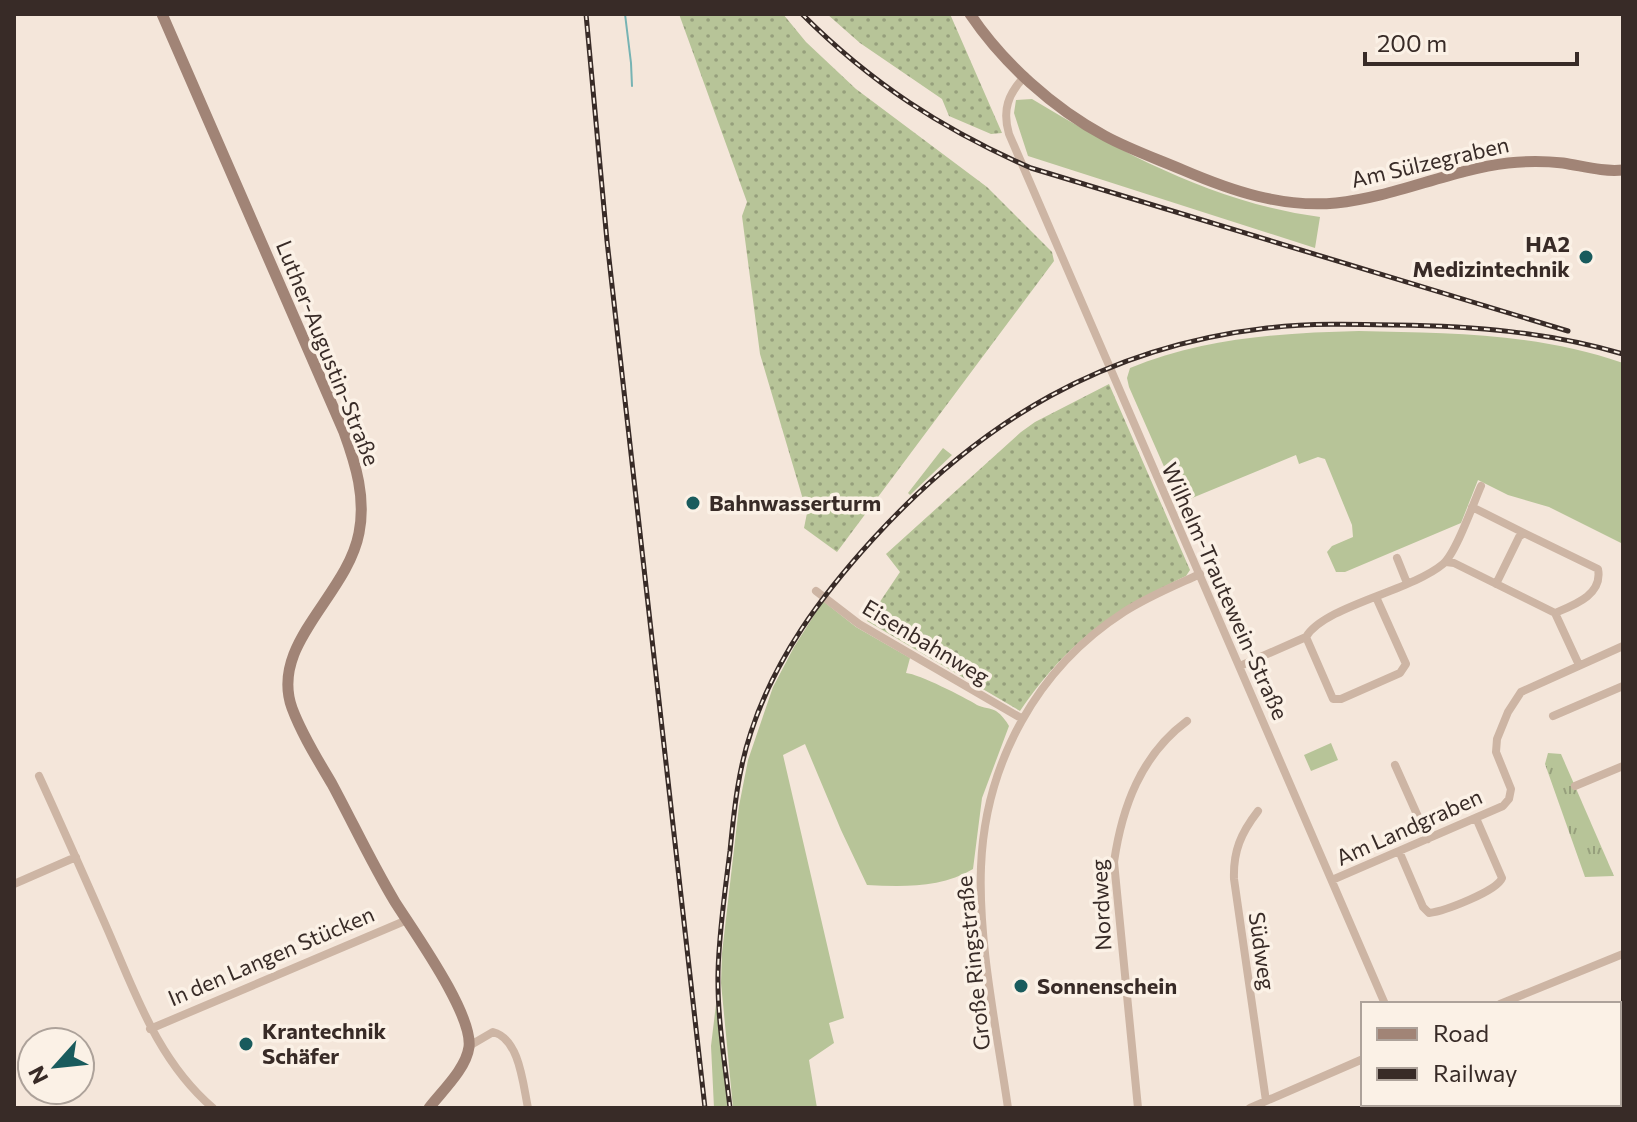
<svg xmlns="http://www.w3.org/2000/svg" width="1637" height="1122" viewBox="0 0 1637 1122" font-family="Commissioner,sans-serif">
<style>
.grass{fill:#b7c498}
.park{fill:url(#park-tufts)}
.garden{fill:url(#garden-dots)}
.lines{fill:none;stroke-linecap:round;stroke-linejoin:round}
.stream{stroke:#76b3b3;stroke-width:2}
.street{stroke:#cdb5a4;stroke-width:8}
.secondary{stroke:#a18476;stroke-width:11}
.rail-casing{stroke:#382b27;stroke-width:5}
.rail{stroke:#fbf1e6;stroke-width:2;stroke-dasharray:6;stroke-linecap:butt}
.poi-dot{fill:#195b5d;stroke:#fbf1e6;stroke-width:3}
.labels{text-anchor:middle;stroke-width:7;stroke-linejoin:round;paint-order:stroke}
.street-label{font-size:22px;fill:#382b27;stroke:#fbf1e6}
.poi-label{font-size:22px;font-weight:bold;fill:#382b27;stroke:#fbf1e6;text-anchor:start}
</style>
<defs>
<pattern id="park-tufts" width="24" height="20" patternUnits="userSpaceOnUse" patternTransform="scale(2)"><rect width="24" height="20" fill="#b7c498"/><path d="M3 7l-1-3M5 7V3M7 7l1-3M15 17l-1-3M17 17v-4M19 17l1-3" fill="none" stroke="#969f7c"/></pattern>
<pattern id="garden-dots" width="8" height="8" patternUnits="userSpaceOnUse" patternTransform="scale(2)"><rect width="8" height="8" fill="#b7c498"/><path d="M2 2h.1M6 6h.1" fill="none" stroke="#969f7c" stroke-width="1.8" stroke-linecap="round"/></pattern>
</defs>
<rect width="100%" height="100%" fill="#f4e6da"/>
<!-- grass -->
<path class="grass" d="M1032 99C1122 153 1215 203 1320 217L1315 248 1028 156 1014 113 1016 100Z
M1359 331C1448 333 1538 333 1623 363V544L1549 507 1508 495 1478 480 1461 523 1345 572H1336L1327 552 1332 546 1353 537 1352 525 1325 459 1318 457 1299 464 1296 455 1180 503 1129 387 1127 378 1130 368C1204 338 1280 333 1359 331Z
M943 448 952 455 910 495 908 493Z
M823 601 856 627 910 658 906 673C919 674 964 697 977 705 983 708 991 708 996 711 1002 715 1006 721 1009 726L982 798 973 869C941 888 903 887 867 885L841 830 805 744 783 755 844 1018 829 1023 834 1043 809 1060 817 1108H733L721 983 722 953 739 806 748 760 773 687 794 647Z
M1331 743 1338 760 1311 771 1304 755Z
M716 1004 728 1108H714L711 1046Z"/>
<!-- park -->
<path class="park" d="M1548 753 1561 754 1614 876 1585 877 1545 764Z"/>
<!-- garden -->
<path class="garden" d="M679 14H783L806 42 856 89 987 187 1052 252 1054 261 837 552 804 528 807 513 760 354 742 216 747 202Z
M827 14H950L1002 133 991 134 949 116 942 99 860 43Z
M1109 384 1190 570 1186 576C1110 612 1068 642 1020 711L867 621 900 572 886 554 1021 432 1035 422Z"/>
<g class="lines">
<!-- stream -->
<path class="stream" d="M625 14 631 63 632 86"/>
<!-- street -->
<path class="street" d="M1025 76C1008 94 1002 110 1009 134L1385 1004
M1472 507 1524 533
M1397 558 1407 583
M1446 562 1454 563 1555 613 1579 665
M1496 584 1519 537 1524 533 1598 569C1603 595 1574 605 1555 613
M816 591 859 624 1021 718
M1306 637 1333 699H1341L1400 673 1406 664 1376 597
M1240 666 1306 637C1324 606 1411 591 1443 564 1456 553 1473 504 1481 486
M1553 716 1623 686
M1395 765 1428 839
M39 776C62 826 84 876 106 926 135 992 157 1060 213 1108
M1575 786 1623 766
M1258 811C1241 833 1233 851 1234 879L1266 1101
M1399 851 1423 907 1429 913C1445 911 1497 891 1502 878L1476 818
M1332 880 1503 806 1509 799 1511 789 1496 752 1497 739 1508 712 1521 692 1623 646
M14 884 76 857
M1500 1004 1623 954
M150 1029 407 920
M469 1046 493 1032C520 1039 523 1085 528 1108
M1619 1084 1623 1083
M1425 1104 1427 1108
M1008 1108C997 1031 978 943 981 867 985 763 1037 668 1124 612 1147 597 1174 586 1200 574
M1138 1108 1114 862C1122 807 1141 755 1187 721
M1250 1108 1363 1059
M1565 1108 1574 1104"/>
<!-- secondary -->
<path class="secondary" d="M162 14 344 432C356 465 366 498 359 533 347 596 269 644 292 708 302 735 318 760 332 784 353 823 372 864 395 902 414 932 473 1014 469 1047 466 1069 442 1091 429 1108
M970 14C1003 63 1053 108 1105 136 1129 149 1157 159 1183 170 1232 191 1282 208 1336 203 1395 197 1449 170 1508 163 1526 161 1545 161 1563 163 1583 166 1602 172 1623 170"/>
<defs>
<path id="rail" d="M586 14 607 241 705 1108
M802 14C871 83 942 129 1031 168L1568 331
M730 1108C725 1063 717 1017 718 972 719 932 725 891 730 851 734 811 738 770 751 732 775 658 821 596 873 539 982 420 1105 347 1267 328 1310 323 1353 324 1396 325 1473 326 1549 332 1623 354"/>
</defs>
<!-- rail casing -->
<use href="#rail" class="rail-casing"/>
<!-- rail -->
<use href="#rail" class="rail"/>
</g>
<!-- markers -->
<g class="poi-dot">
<circle cx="1586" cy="257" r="8"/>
<circle cx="693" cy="503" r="8"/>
<circle cx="1021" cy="986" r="8"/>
<circle cx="246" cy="1044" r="8"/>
</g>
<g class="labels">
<!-- street labels -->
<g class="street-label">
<text transform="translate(1430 162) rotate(-13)" y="8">Am Sülzegraben</text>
<text transform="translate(328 353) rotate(68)" y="8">Luther-Augustin-Straße</text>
<text transform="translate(1225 591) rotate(66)" y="8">Wilhelm-Trautewein-Straße</text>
<text transform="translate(926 642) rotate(31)" y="8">Eisenbahnweg</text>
<text transform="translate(1409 827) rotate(-24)" y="8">Am Landgraben</text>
<text transform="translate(1101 905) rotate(-93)" y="8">Nordweg</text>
<text transform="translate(1262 951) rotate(82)" y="8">Südweg</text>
<text transform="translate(271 956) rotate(-23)" y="8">In den Langen Stücken</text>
<text transform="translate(973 963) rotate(-96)" y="8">Große Ringstraße</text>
</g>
<!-- poi labels -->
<g class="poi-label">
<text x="1570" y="252" text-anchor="end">HA2<tspan x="1570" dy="25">Medizintechnik</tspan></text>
<text x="709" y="511">Bahnwasserturm</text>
<text x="1037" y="994">Sonnenschein</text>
<text x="262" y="1039">Krantechnik<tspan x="262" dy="25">Schäfer</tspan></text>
</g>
</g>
<!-- border -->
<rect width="1637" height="1122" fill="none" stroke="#382b27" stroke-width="32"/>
<!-- legend -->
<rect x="1361" y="1002" width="260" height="104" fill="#fbf1e6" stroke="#ada29a" stroke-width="2"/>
<rect x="1377" y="1028" width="40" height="12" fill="#a18476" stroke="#ada29a" stroke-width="2"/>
<text x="1433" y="1042" font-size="24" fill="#382b27">Road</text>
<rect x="1377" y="1068" width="40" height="12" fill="#382b27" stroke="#ada29a" stroke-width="2"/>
<text x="1433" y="1082" font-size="24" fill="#382b27">Railway</text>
<!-- north arrow -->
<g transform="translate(56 1066) rotate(243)"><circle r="38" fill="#fbf1e6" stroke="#ada29a" stroke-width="2"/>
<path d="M0-6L14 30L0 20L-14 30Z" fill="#195b5d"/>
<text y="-12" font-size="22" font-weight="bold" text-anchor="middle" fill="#382b27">N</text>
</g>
<!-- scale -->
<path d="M1365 52v12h212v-12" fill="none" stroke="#382b27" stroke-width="4"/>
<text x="1377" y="52" font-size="24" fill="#382b27" stroke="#fbf1e6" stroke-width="6" paint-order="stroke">200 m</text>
</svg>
